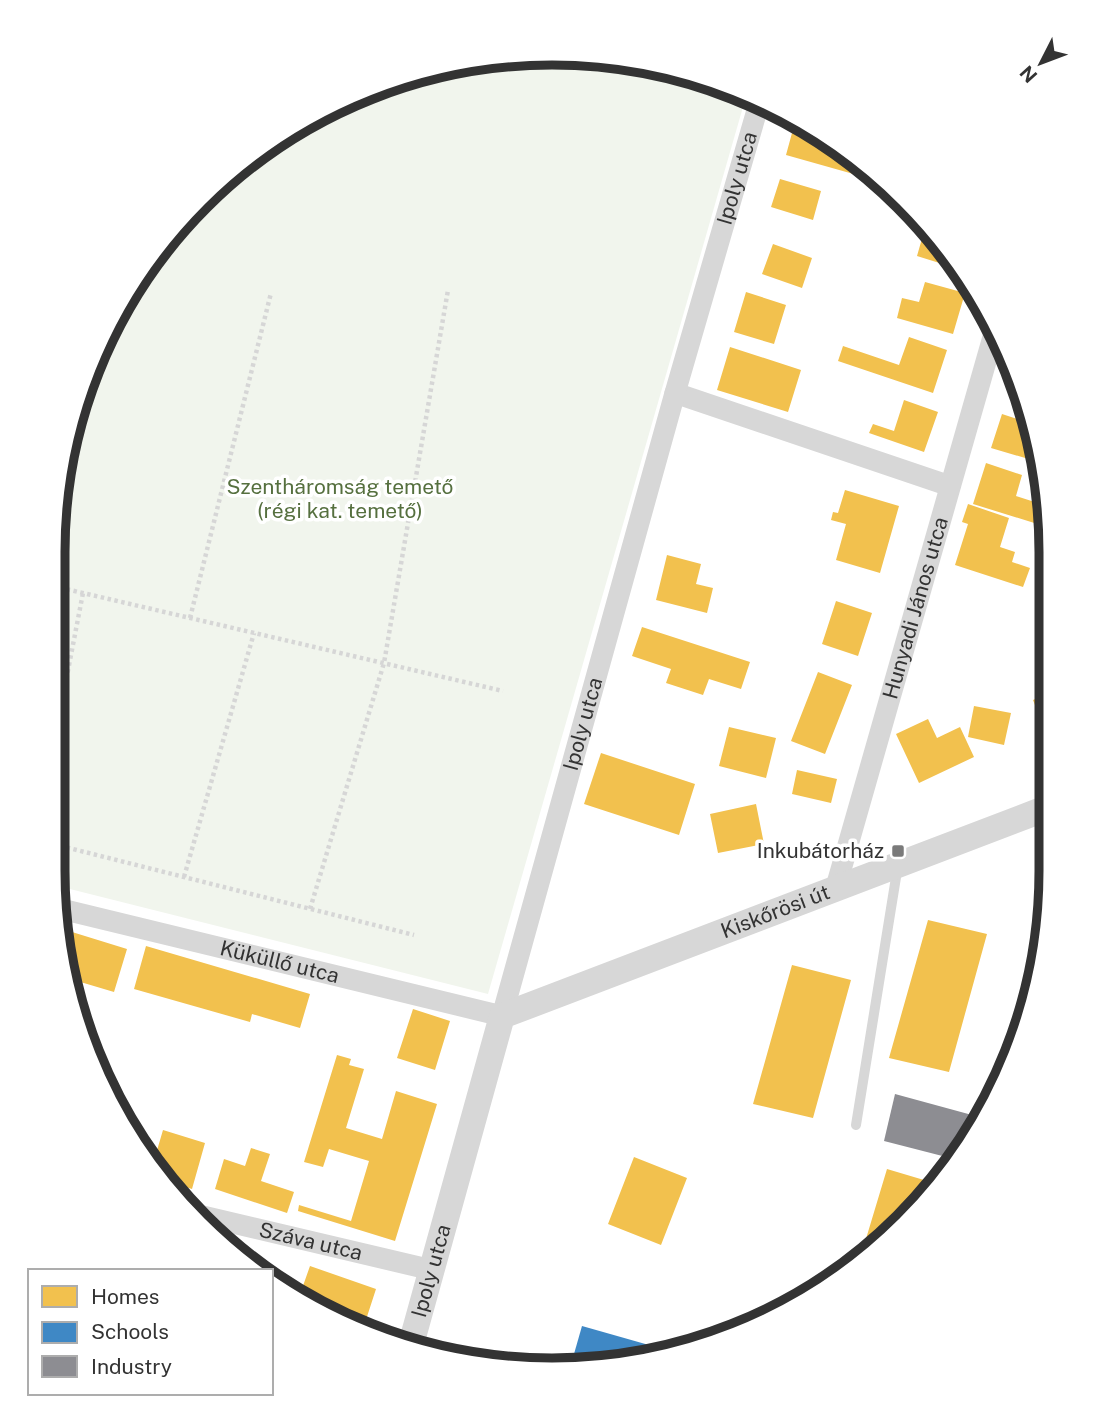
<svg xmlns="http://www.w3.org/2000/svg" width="1104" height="1423" viewBox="0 0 1104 1423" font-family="'Public Sans',sans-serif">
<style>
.green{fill:#f1f5ed}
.homes{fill:#f2c14e}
.schools{fill:#3f88c5}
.industry{fill:#8d8d92}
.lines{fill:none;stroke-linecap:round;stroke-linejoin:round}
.path{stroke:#d6d6d6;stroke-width:4.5;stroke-dasharray:3.5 3.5;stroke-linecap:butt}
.service{stroke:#d7d7d7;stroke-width:10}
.minor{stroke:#d7d7d7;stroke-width:21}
.tertiary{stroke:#d7d7d7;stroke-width:26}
.poi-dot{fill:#7a7a7a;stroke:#fff;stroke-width:2.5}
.labels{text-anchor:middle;stroke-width:7;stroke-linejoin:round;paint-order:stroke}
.street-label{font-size:21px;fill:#333;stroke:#fff}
.park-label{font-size:21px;fill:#56703f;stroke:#fff}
.poi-label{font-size:21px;fill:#333;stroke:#fff;text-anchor:end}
.rim{fill:none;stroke:#333;stroke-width:9}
</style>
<rect width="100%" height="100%" fill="#fff"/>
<!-- green -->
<path class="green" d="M552 53 650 62 747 93 488 994 54 885 53 871 54 520 70 422 104 331 155 248 275 136 361 90 455 62Z"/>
<!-- homes -->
<path class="homes" d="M795 122 812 127 830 137 826 149 854 156 867 167 864 177 786 155Z
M780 179 821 191 813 220 771 207Z
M925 228 931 230 965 271 917 256Z
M773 244 812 258 802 288 762 274Z
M925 282 965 293 953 334 897 318 902 298 919 302Z
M746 292 786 305 774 344 734 332Z
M909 337 947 350 933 393 838 361 843 346 899 365Z
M730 347 801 370 788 412 717 390Z
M1014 369 1025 391V394L1008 388Z
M904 400 938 412 924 452 869 433 873 424 894 431Z
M1002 414 1032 424 1042 463 991 448Z
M986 463 1022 475 1016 496 1047 506V527L973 504Z
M845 490 899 506 880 573 836 560 846 524 831 520 833 512 838 513Z
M968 504 1009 518 1000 547 1015 552 1012 562 1030 568 1023 587 955 565 968 524 962 522Z
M667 555 701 564 696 584 713 588 707 613 656 600Z
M836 601 872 613 858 656 822 644Z
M642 627 750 662 741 689 709 679 703 695 666 683 671 669 632 656Z
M818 672 852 685 825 754 791 741Z
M1047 694V736L1033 700Z
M974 706 1011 713 1004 745 968 737Z
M928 719 937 738 960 727 974 757 919 783 896 734Z
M729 727 776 738 766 778 719 766Z
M601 753 695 784 679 835 584 804Z
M797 770 837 779 831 803 792 794Z
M756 804 764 844 718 853 710 814Z
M928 920 987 934 949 1072 889 1058Z
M72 932 127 949 114 992 67 978 64 958Z
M146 946 310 994 300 1028 252 1014 250 1022 134 989Z
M792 965 851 980 813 1118 753 1104Z
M413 1009 450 1021 435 1070 397 1058Z
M337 1055 351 1059 349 1065 364 1069 346 1128 382 1139 396 1091 437 1104 395 1241 298 1211 299 1205 351 1221 369 1161 329 1149 323 1167 304 1162Z
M163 1130 205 1143 192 1189 166 1181 153 1164Z
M129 1133 151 1139 146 1155 134 1140Z
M251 1148 270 1154 261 1181 294 1192 287 1213 215 1189 224 1159 245 1166Z
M634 1157 687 1178 661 1245 608 1224Z
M887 1169 934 1183 931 1192 905 1224 859 1262Z
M310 1266 376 1289 363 1329 298 1300Z"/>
<!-- schools -->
<path class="schools" d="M582 1326 670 1351 570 1368Z"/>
<!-- industry -->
<path class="industry" d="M895 1094 983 1118 968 1148 958 1160 884 1141Z"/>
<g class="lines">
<!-- path -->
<path class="path" d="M53 586 503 691
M190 618 271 293
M53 748 83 593
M53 844 414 935
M184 877 254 633
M310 909 384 663 448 290"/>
<!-- service -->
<path class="service" d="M856 1125 898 865"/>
<!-- minor -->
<g class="minor">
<path d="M675 393 950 486"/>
<path id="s1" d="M836 887 995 330"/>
<path id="s2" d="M57 908 502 1016 675 393 760 100"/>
<path id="s3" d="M190 1213 432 1270"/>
</g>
<!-- tertiary -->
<path class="tertiary" id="s4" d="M410 1348 502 1016 1047 808"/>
</g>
<!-- markers -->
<rect class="poi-dot" x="891" y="844" width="14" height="14" rx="3.5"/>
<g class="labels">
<!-- street labels -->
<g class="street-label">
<text dy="7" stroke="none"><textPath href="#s2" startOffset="1328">Ipoly utca</textPath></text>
<text dy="7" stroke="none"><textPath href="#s1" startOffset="290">Hunyadi János utca</textPath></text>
<text dy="7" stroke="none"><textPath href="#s2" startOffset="761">Ipoly utca</textPath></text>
<text dy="7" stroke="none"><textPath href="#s4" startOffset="637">Kiskőrösi út</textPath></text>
<text dy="7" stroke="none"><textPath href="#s2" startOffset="229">Küküllő utca</textPath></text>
<text dy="7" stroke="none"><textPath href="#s3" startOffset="124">Száva utca</textPath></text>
<text dy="7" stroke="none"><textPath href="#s4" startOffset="80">Ipoly utca</textPath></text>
</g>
<!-- park labels -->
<g class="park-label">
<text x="340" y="494">Szentháromság temető<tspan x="340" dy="24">(régi kat. temető)</tspan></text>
</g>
<!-- poi labels -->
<g class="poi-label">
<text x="884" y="858">Inkubátorház</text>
</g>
</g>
<!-- crop -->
<path d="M0 0H1104V1423H0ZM552 65H552A487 487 0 0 1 1039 552V871A487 487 0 0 1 552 1358H552A487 487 0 0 1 65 871V552A487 487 0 0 1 552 65Z" fill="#fff" fill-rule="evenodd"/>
<path class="rim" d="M552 65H552A487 487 0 0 1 1039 552V871A487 487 0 0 1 552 1358H552A487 487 0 0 1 65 871V552A487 487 0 0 1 552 65Z"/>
<!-- legend -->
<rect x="28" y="1269" width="245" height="126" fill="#ffffff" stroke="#adadad" stroke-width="2"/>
<rect x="42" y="1286" width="35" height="21" fill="#f2c14e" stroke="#adadad" stroke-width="2"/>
<text x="91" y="1304" font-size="21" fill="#333333">Homes</text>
<rect x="42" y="1322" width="35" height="21" fill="#3f88c5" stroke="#adadad" stroke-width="2"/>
<text x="91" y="1339" font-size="21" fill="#333333">Schools</text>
<rect x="42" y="1356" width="35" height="21" fill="#8d8d92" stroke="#adadad" stroke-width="2"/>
<text x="91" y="1374" font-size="21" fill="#333333">Industry</text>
<!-- north arrow -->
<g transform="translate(1041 63) rotate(228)" stroke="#ffffff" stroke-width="5" paint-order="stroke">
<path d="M0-5L12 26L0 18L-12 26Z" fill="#333333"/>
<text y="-10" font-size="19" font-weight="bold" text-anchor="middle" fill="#333333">N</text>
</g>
</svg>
